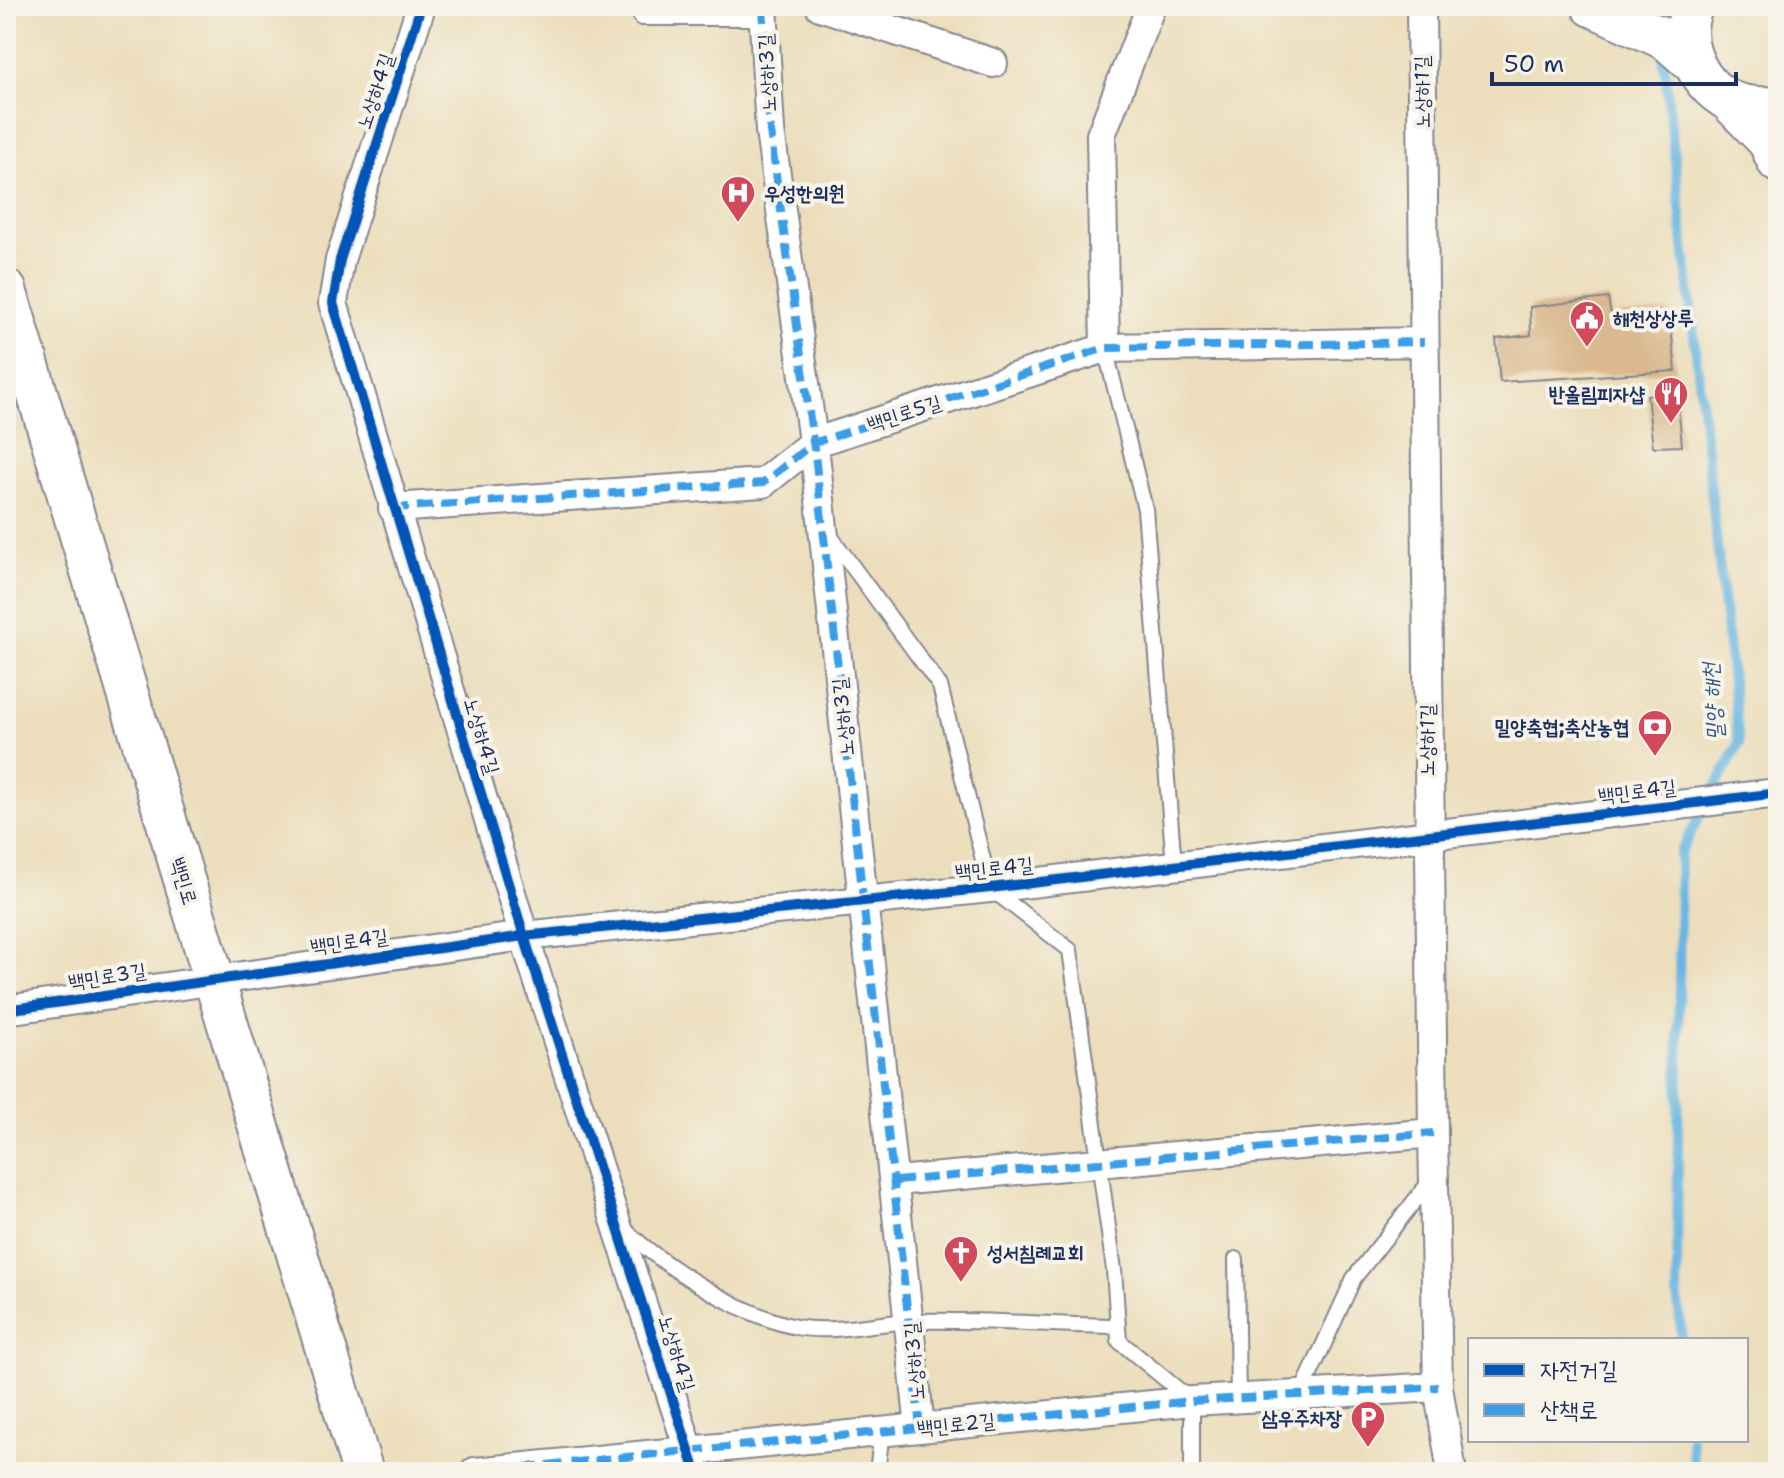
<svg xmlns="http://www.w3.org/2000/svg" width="1784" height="1478" viewBox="0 0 1784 1478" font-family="'Shantell Sans','Poor Story',sans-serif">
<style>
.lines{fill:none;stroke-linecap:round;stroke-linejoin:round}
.stream{stroke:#67b6e2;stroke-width:10}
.building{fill:#dab991}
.lane-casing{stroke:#84868d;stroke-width:18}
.street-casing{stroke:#84868d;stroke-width:32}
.secondary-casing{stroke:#84868d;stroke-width:44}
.lane{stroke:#fff;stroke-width:14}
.street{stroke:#fff;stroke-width:28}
.secondary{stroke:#fff;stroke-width:40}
.quiet{stroke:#3b9de6;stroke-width:8;stroke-dasharray:16 8;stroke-linecap:butt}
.cycleway-casing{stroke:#f7f3e8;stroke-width:15}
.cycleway{stroke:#0057b8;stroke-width:10}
.labels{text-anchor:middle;stroke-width:8;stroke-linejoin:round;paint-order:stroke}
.street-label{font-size:20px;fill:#1b2f5e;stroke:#f7f3e8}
.poi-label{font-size:20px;font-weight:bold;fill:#1b2f5e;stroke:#f7f3e8;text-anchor:start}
.water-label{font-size:22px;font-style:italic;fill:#325886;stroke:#f7f3e8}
</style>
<rect width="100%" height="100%" fill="#f7f3e8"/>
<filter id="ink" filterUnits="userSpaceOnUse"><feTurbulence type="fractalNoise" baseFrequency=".0125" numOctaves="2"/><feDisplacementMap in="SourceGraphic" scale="16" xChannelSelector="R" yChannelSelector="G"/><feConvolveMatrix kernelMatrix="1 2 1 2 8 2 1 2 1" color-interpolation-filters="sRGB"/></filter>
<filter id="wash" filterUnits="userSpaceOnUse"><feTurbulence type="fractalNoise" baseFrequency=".006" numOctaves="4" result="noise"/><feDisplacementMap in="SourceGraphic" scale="32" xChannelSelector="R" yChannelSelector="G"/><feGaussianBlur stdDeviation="1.8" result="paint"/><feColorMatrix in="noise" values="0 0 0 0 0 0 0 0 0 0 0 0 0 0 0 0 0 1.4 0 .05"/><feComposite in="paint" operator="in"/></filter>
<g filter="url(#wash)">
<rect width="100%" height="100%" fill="#ecdebc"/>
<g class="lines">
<!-- stream -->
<path class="stream" d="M1663 53 1739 744 1680 853 1677 1292 1682 1340
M1691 1440 1694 1472"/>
</g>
<g id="blocks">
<!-- building -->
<path class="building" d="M1608 298 1611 315 1669 311 1676 371 1500 382 1496 339 1531 335 1530 307Z
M1677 392 1682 446 1653 447 1647 395Z"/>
</g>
</g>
<g filter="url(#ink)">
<use href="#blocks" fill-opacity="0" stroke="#84868d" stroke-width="2"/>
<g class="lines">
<defs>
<path id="lane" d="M641 18H764
M1105 348 1145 509 1174 865
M828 533 940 686 990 888 1070 950 1114 1270 1119 1341 1192 1401V1472
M623 1228C664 1267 740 1315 796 1327 834 1334 874 1323 911 1321 980 1319 1050 1325 1118 1326
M1236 1259 1238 1398
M1301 1394 1354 1278 1431 1180
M877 1472 882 1431"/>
<path id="street" d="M421 6 340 260 333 303 524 936 696 1472
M763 6 770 131 816 463 920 1428
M820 6 993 63
M1421 6 1433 1133 1438 1387 1452 1472
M1105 348 1101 135 1151 6
M393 508 763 483 813 443 1105 348 1424 342
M6 1010 524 936 990 888 1778 793
M896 1181 1433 1133
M475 1472 1192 1401 1438 1387"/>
<path id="secondary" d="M1592 6 1667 40 1694 64
M1693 6C1677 39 1696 83 1728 100 1743 108 1761 108 1778 107
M1729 101 1768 141 1778 162
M6 290 363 1472"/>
</defs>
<!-- lane casing -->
<use href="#lane" class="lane-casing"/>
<!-- street casing -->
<use href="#street" class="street-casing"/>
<!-- secondary casing -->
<use href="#secondary" class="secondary-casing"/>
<!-- lane -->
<use href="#lane" class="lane"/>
<!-- street -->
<use href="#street" class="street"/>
<!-- secondary -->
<use href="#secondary" class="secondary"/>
<!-- quiet -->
<path class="quiet" d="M763 6 770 131 816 463 920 1428
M393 508 763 483 813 443 1105 348 1424 342
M896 1181 1433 1133
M475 1472 1192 1401 1438 1387"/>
<defs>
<path id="cycleway" d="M421 6 340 260 333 303 524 936 696 1472
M6 1010 524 936 990 888 1778 793"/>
</defs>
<!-- cycleway casing -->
<use href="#cycleway" class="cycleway-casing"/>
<!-- cycleway -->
<use href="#cycleway" class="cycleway"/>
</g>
</g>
<!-- icons -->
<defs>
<symbol id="hospital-pin" viewBox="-11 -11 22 30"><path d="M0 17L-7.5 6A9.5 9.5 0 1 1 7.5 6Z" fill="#d1495b" stroke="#f7f3e8"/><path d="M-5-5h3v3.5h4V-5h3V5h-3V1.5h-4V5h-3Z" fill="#fff"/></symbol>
<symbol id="civic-pin" viewBox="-11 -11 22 30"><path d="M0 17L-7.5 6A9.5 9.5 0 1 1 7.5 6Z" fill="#d1495b" stroke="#f7f3e8"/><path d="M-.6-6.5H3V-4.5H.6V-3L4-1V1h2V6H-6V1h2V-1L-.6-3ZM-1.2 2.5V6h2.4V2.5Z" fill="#fff"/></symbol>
<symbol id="restaurant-pin" viewBox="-11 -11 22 30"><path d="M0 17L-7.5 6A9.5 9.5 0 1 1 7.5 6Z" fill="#d1495b" stroke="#f7f3e8"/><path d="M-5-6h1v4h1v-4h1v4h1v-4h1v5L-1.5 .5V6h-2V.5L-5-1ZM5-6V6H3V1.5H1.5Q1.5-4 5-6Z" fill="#fff"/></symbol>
<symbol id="bank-pin" viewBox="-11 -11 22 30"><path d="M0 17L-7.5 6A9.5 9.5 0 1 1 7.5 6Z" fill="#d1495b" stroke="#f7f3e8"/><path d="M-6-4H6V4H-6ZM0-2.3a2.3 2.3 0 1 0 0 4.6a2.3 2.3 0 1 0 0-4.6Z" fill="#fff"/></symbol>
<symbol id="church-pin" viewBox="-11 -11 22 30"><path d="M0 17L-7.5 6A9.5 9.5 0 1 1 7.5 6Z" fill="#d1495b" stroke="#f7f3e8"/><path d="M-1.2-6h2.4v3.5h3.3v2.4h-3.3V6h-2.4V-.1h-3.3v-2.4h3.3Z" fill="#fff"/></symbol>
<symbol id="parking-pin" viewBox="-11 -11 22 30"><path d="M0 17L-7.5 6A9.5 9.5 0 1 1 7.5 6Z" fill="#d1495b" stroke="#f7f3e8"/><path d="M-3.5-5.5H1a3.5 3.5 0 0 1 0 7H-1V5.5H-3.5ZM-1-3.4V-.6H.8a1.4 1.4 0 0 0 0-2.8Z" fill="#fff"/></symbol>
</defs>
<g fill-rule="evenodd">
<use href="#hospital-pin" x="718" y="173" width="40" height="54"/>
<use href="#civic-pin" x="1567" y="298" width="40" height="54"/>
<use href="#restaurant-pin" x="1651" y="374" width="40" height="54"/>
<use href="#bank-pin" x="1635" y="707" width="40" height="54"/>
<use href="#church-pin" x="941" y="1233" width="40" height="54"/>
<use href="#parking-pin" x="1348" y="1398" width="40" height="54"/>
</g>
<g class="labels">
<!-- street labels -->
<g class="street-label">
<text transform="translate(767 73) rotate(-93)" y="7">노상하3길</text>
<text transform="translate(375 91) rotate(-72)" y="7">노상하4길</text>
<text transform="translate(1422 92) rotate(-91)" y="7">노상하1길</text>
<text transform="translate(904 413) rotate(-18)" y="7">백민로5길</text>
<text transform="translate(843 717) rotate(-96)" y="7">노상하3길</text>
<text transform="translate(482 736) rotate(73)" y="7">노상하4길</text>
<text transform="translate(1427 740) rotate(-90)" y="7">노상하1길</text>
<text transform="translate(1637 791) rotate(-7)" y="7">백민로4길</text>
<text transform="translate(994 868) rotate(-6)" y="7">백민로4길</text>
<text transform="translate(184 881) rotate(73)" y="7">백민로</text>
<text transform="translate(349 941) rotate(-8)" y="7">백민로4길</text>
<text transform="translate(107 976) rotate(-9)" y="7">백민로3길</text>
<text transform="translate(677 1353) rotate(72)" y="7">노상하4길</text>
<text transform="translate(914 1361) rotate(-95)" y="7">노상하3길</text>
<text transform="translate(956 1424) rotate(-6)" y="7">백민로2길</text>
</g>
<!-- poi labels -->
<g class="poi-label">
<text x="764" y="200">우성한의원</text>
<text x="1613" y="325">해천상상루</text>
<text x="1645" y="401" text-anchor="end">반올림피자샵</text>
<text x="1629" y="734" text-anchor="end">밀양축협;축산농협</text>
<text x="987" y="1260">성서침례교회</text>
<text x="1342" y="1425" text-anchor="end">삼우주차장</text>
</g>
<!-- water labels -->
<g class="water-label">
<text transform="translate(1712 702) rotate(-94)" y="8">밀양 해천</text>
</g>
</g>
<!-- margin -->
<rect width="1784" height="1478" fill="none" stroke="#f7f3e8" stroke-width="32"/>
<!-- legend -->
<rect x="1468" y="1338" width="280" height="104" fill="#f7f3e8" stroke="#9fa5b1" stroke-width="2"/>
<rect x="1484" y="1364" width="40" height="12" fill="#0057b8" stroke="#9fa5b1" stroke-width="2"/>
<text x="1540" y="1378" font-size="24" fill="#1b2f5e">자전거길</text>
<rect x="1484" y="1404" width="40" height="12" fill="#3b9de6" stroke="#9fa5b1" stroke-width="2"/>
<text x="1540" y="1418" font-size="24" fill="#1b2f5e">산책로</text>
<!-- scale -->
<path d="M1492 72v12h244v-12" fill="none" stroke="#1b2f5e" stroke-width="4"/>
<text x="1504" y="72" font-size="24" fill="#1b2f5e" stroke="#f7f3e8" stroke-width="6" paint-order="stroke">50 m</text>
</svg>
